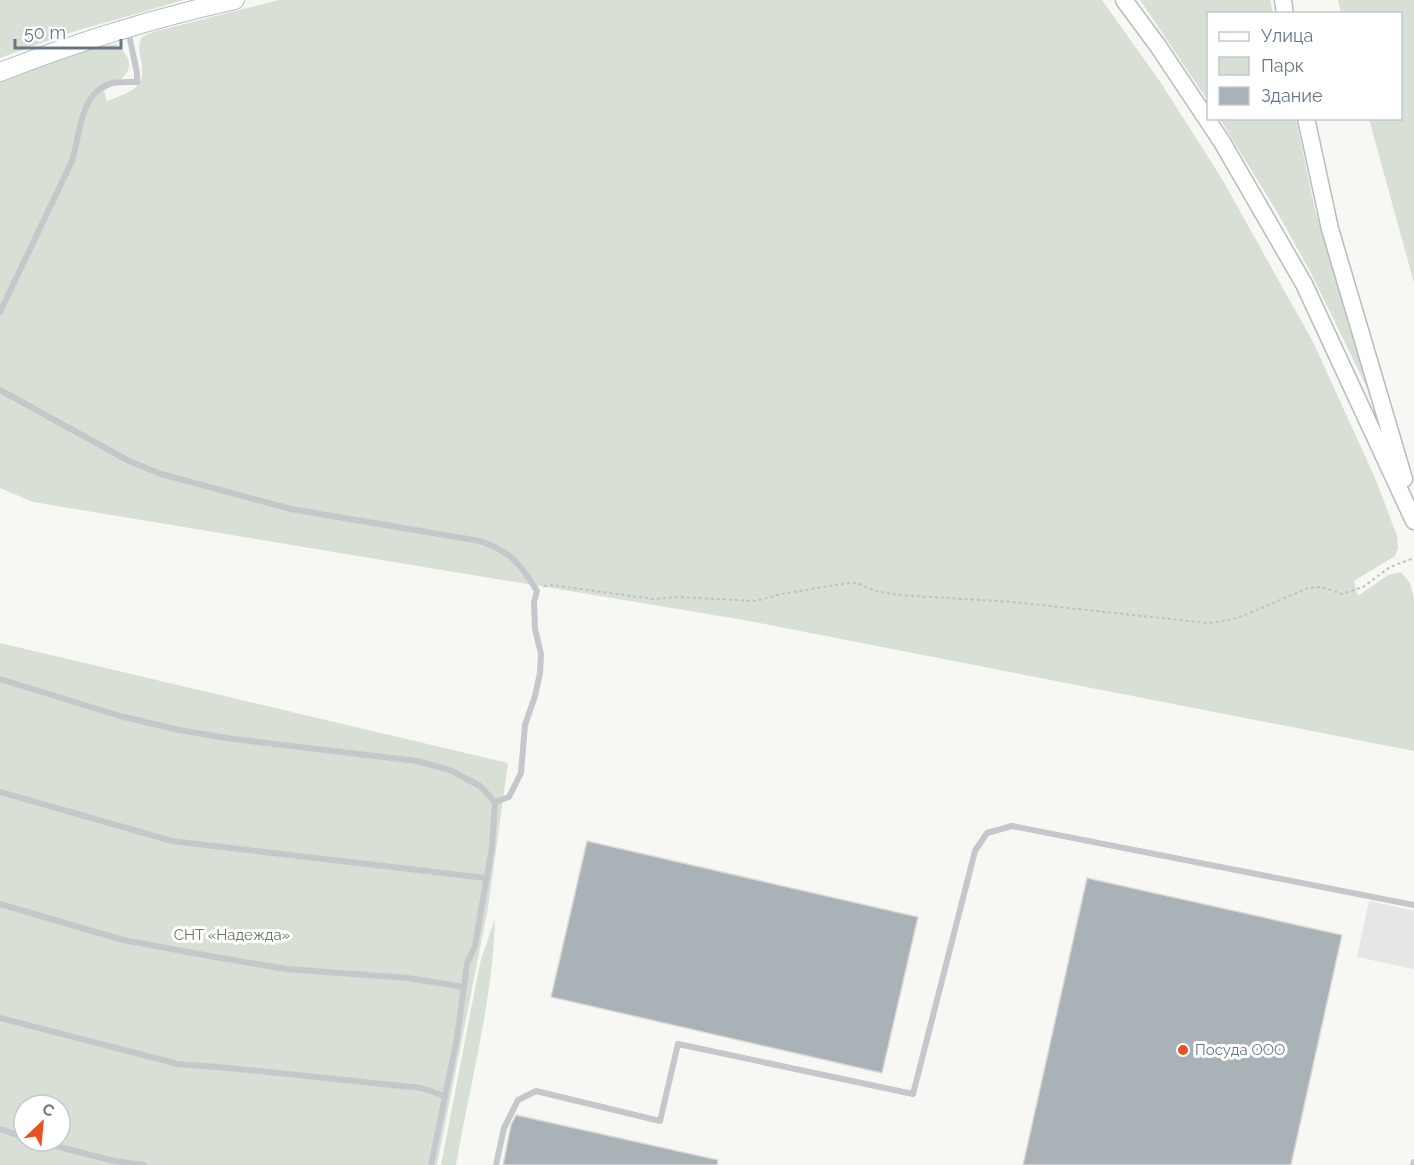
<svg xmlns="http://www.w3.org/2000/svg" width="1414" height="1165" viewBox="0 0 1414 1165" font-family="Raleway,sans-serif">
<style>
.built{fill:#e5e6e5}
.green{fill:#d8dfd5;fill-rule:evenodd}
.building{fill:#a9b2b7;stroke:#d9d9d6;stroke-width:1.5}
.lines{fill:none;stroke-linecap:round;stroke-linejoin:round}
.secondary-casing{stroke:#b6bcc0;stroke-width:19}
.primary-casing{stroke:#b7bbbf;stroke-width:20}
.path{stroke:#bec0c2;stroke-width:2;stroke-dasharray:3 3;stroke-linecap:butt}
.lane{stroke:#c4c8cb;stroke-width:6}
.secondary{stroke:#fff;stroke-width:16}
.primary{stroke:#fff;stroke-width:18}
.poi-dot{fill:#e95021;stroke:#fff;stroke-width:2}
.labels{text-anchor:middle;stroke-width:6;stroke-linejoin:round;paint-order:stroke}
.park-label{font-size:15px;fill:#657860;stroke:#fff}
.poi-label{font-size:15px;fill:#657786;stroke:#fff;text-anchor:start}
</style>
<rect width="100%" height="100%" fill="#f7f7f4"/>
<!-- built -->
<path class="built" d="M1369 901 1414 911V969L1357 957Z"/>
<!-- green -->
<path class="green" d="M0 0H184L69 33 0 58Z
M279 0H1102L1161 83 1222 179 1313 342 1376 480 1397 536 1398 548 1395 556 1354 581 1358 596 1388 575 1401 572 1410 583 1414 598V751L744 620 33 502 0 488V82C37 68 76 50 116 44 142 66 125 78 104 91L107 101C130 92 147 89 141 60 139 50 138 46 142 37L153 32Z
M1140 0H1270L1273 13 1208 14V101Z
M1338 0H1414V283L1369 119 1400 118V14L1341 13Z
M1220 119H1296L1315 210 1370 394 1311 273 1277 212Z
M0 643 508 763 488 908 437 1165H0ZM24 1105H60V1141H24Z
M495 918C493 1001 470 1083 456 1165H441L480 963Z"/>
<!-- building -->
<path class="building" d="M587 841 918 917 882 1073 551 997Z
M1087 878 1342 935 1291 1165H1023Z
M516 1115 718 1160 717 1165H503L511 1125Z"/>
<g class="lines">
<defs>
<path id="secondary" d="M1124 0 1158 46 1222 142 1304 284 1414 521
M1283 0 1285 14
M1306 118 1330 229 1404 479"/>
<path id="primary" d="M0 72C77 42 154 18 235 0"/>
</defs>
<!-- secondary casing -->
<use href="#secondary" class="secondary-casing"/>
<!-- primary casing -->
<use href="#primary" class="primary-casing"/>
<!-- path -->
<path class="path" d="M544 586 552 585 653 599 677 597 756 601 781 594 848 583H857L875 591 898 595 1013 602 1207 623 1225 621 1243 616 1308 588 1322 587 1342 594 1363 587 1390 567 1414 558"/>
<!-- lane -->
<path class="lane" d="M0 312 72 161C80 136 79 95 109 84 117 81 128 82 137 82V73L128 30
M0 390 129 461 161 474 291 509 480 541C511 552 520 563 537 591L534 602 535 629 541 654 540 673 535 696 525 725 521 773 509 797 495 802
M0 679 120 716 179 730 233 739 417 761 450 770 480 786 495 802 492 847 475 946 467 964 457 1038 431 1165
M0 792 172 841 486 878
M0 904 123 940 215 957 286 969 408 978 464 987
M0 1018 178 1064 229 1068 421 1088 445 1096
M0 1129 24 1137
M36 1141 114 1161 144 1165
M496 1165 504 1128 518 1100 536 1091 660 1121 678 1044 913 1094 975 851 987 833 1012 826 1414 905
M1413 1165 1414 1162"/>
<!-- secondary -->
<use href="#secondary" class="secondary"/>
<!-- primary -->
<use href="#primary" class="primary"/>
</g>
<!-- markers -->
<circle class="poi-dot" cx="1183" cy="1050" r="6"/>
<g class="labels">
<!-- park labels -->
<g class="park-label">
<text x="232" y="940">СНТ «Надежда»</text>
</g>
<!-- poi labels -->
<g class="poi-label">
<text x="1195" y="1055">Посуда ООО</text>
</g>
</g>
<!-- legend -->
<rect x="1207" y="12" width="195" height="108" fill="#ffffff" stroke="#c1c9cf" stroke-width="1.5"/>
<rect x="1219" y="32" width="30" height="9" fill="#ffffff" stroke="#c1c9cf" stroke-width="1.5"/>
<text x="1261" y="42" font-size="18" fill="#657786">Улица</text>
<rect x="1219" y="57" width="30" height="18" fill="#d8dfd5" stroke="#c1c9cf" stroke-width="1.5"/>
<text x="1261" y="72" font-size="18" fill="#657786">Парк</text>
<rect x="1219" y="87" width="30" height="18" fill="#a9b2b7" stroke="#c1c9cf" stroke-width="1.5"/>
<text x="1261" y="102" font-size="18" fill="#657786">Здание</text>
<!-- north arrow -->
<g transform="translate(42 1123) rotate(26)"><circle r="28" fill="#ffffff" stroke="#c1c9cf" stroke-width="1.5"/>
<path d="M0-4.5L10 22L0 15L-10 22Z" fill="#e95021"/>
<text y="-9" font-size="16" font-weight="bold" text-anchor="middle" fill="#657786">С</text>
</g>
<!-- scale -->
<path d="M15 39v9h106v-9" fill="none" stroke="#657786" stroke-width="3"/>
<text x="24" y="39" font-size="18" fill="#657786" stroke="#ffffff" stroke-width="4.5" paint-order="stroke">50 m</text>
</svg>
